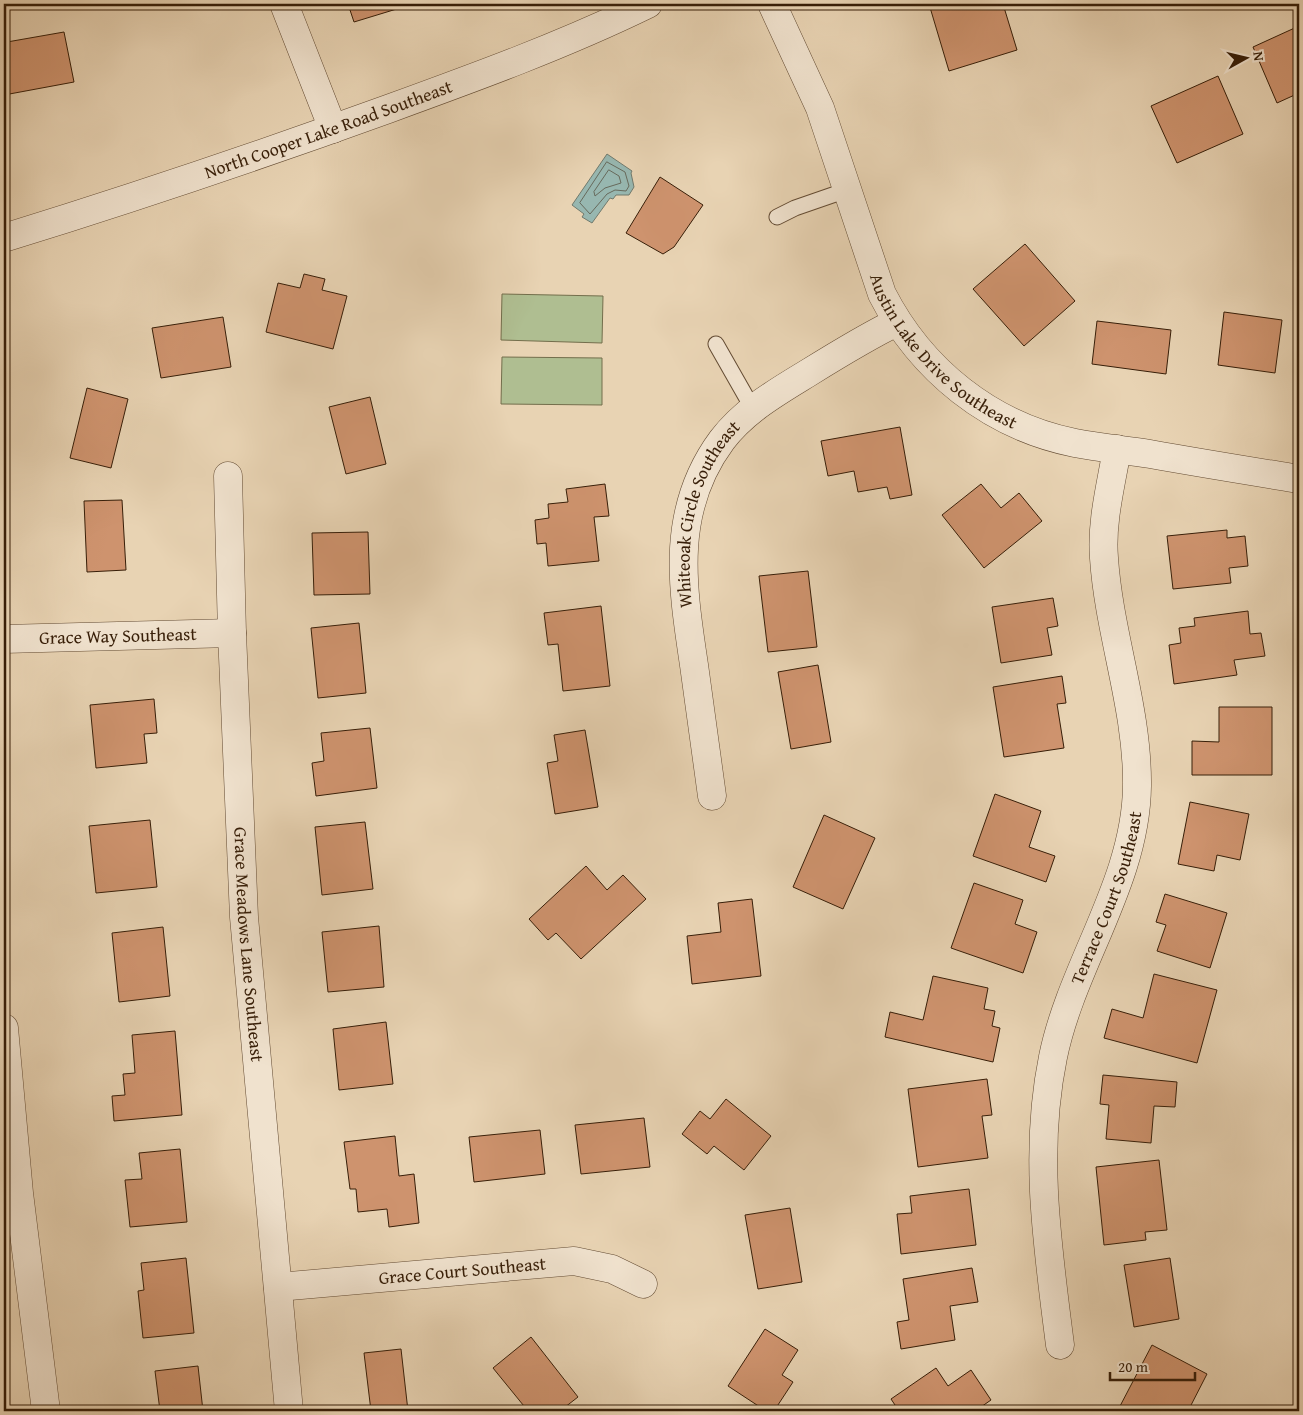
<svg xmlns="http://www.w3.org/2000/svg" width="1303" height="1415" viewBox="0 0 1303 1415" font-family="'Gentium Book Plus',serif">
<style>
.green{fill:#afbe91;stroke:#736e4c}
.water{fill:#97b7b0;stroke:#717a6d}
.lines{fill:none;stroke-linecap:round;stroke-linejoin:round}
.shore{stroke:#676a5c;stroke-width:1}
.building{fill:#ce936e;stroke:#371e08}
.service-casing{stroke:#634b33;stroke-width:17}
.minor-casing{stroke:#634b33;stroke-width:29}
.tertiary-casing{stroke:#634b33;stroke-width:29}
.service{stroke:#f0e2ce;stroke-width:15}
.minor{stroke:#f0e2ce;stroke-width:28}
.tertiary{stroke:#f0e2ce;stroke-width:28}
.labels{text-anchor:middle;stroke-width:5;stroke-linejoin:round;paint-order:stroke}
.street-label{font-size:18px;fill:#371e08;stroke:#f0e2ce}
</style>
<rect width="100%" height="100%" fill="#e8d3b3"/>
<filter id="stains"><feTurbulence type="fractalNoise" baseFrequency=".004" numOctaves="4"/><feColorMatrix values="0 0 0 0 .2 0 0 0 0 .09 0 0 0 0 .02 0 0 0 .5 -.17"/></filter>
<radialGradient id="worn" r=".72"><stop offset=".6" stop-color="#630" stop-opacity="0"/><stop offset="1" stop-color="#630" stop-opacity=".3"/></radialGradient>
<!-- green -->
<path class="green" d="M502 294 603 296 602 343 501 340Z
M502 357 602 358V405L501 404Z"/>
<!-- water -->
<path class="water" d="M607 154 632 171 631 173 634 187 629 195H616L613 199 610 198 592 223 582 217 584 214 572 205Z"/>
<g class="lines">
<!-- shore -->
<path class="shore" d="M607 162 625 172 629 186 626 191 615 190 607 194 590 214 580 203Z
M609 170 619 176 621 183 605 188 595 196 594 192Z"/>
</g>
<!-- building -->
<path class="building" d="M348 4H413L354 22Z
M929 4H972V6L980 4H1003L1017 50 949 71Z
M1299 26V93L1277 103 1253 47Z
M5 32 7 42 64 32 74 82 4 95Z
M1218 76 1243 134 1177 163 1151 106Z
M660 177 703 205 674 247 663 254 626 233Z
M1025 244 1075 301 1024 346 973 289Z
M304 274 325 279 322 290 347 296 333 349 266 332 278 283 300 288Z
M1224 312 1282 320 1275 373 1218 365Z
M223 317 231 367 161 378 152 328Z
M1097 321 1171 330 1166 374 1092 364Z
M87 388 128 399 111 468 70 458Z
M370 397 386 464 346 474 329 407Z
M900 427 912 495 890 499 887 487 858 492 854 471 828 476 821 441Z
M605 484 609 516 594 517 599 561 548 566 546 543 537 544 535 520 549 518 548 504 568 502 566 489Z
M981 484 1001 508 1019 493 1042 521 984 568 942 515Z
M122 500 126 570 87 572 84 501Z
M1227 530V538L1245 536 1248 566 1229 568 1231 583 1173 589 1167 536Z
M368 532 370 594 314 595 312 533Z
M808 571 817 647 768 652 759 576Z
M1053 598 1058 626 1047 628 1052 655 1001 663 992 607Z
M601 606 610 686 563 691 558 644 548 645 544 613Z
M1248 611 1250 634 1261 633 1265 656 1234 660 1237 675 1174 684 1169 645 1181 643 1179 628 1195 626 1194 618Z
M359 623 366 693 318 698 311 628Z
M818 665 831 742 791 749 778 672Z
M1062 676 1066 703 1057 704 1064 748 1004 757 993 687Z
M154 699 157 733 144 734 147 763 96 768 90 705Z
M1219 707H1272V775H1192V741L1219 742Z
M370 728 377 788 316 796 312 763 324 761 321 733Z
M585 730 598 807 555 814 547 763 558 761 554 735Z
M995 794 1041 811 1029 847 1055 856 1046 882 973 856Z
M1190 802 1249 814 1240 860 1217 855 1214 871 1178 864Z
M824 815 875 838 843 909 793 887Z
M150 820 157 887 96 893 89 826Z
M365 822 373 889 322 895 315 827Z
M586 866 607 890 623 875 646 899 581 959 556 933 548 940 529 919Z
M974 883 1023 900 1015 924 1037 932 1023 973 951 948Z
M1165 894 1227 913 1210 968 1157 951 1166 925 1156 922Z
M752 899 761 976 692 984 687 936 721 932 718 903Z
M379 926 384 987 328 992 322 932Z
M163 927 170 996 119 1002 112 933Z
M1154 974 1217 990 1197 1063 1104 1038 1112 1009 1143 1018Z
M933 976 988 988 984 1009 995 1011 992 1026 1000 1028 993 1062 885 1037 890 1012 923 1020Z
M386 1022 393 1084 339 1090 333 1029Z
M175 1031 182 1115 114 1121 112 1096 125 1095 123 1074 135 1073 132 1035Z
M1103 1075 1177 1082 1175 1107 1154 1106 1151 1143 1106 1139 1109 1105 1100 1104Z
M987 1079 992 1115 982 1116 988 1158 918 1167 908 1089Z
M726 1099 771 1136 744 1170 714 1146 707 1154 682 1134 700 1111 710 1119Z
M644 1118 650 1167 581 1174 575 1125Z
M540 1130 545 1174 474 1182 469 1137Z
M395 1136 399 1176 414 1174 419 1223 389 1227 387 1209 358 1212 356 1189H350L344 1142Z
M180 1149 187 1222 130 1227 125 1180 142 1179 139 1153Z
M1159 1160 1167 1230 1145 1232 1146 1240 1104 1245 1096 1167Z
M969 1189 976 1245 901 1254 897 1214 912 1213 910 1196Z
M790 1208 802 1282 758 1289 745 1215Z
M186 1258 194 1333 143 1338 138 1291 144 1290 141 1263Z
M1170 1258 1179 1319 1134 1327 1124 1265Z
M972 1268 978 1302 950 1306 955 1340 901 1349 897 1322 909 1320 903 1279Z
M765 1329 798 1350 782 1375 793 1382 774 1411H766L728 1386Z
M531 1337 578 1397 560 1411H528L493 1368Z
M1152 1345 1207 1374 1188 1411H1125L1119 1408Z
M401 1349 408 1411H371L364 1353Z
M198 1366 203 1411H160L155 1371Z
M936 1368 948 1386 971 1370 991 1400 978 1409 980 1411H899L891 1399Z"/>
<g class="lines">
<defs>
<path id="service" d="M777 217 795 208 847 190
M716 344 753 409"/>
<g id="minor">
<path d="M284 4 333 129"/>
<path id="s1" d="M772 4 820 108 882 294C921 370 990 426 1075 443 1100 448 1125 450 1150 454 1200 463 1250 471 1299 479"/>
<path id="s2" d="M228 476 232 633 244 917 289 1411"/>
<path id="s3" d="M4 639 232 633"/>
<path id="s4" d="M712 796C706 753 700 709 694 665 682 585 670 510 722 440 745 410 777 392 808 373 837 355 866 337 897 322"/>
<path d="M4 1028 19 1193 46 1411"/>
<path id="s5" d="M278 1287 574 1261 612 1269 643 1284"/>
<path id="s6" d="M1060 1345C1048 1249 1033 1154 1053 1057 1072 964 1136 882 1137 786 1138 709 1109 634 1104 558 1101 522 1111 485 1117 449"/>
</g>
<g id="tertiary">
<path id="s7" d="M4 238C133 198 261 155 388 109 476 77 564 45 648 4"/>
</g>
</defs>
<!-- service casing -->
<use href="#service" class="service-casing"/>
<!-- minor casing -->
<use href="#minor" class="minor-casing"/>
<!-- tertiary casing -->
<use href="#tertiary" class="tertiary-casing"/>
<!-- service -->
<use href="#service" class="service"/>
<!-- minor -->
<use href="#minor" class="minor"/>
<!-- tertiary -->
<use href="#tertiary" class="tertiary"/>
</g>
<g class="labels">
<!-- street labels -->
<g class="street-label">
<text dy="6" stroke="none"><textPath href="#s7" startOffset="342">North Cooper Lake Road Southeast</textPath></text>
<text dy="6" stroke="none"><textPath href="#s1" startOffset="395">Austin Lake Drive Southeast</textPath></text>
<text dy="6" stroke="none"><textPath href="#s4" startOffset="289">Whiteoak Circle Southeast</textPath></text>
<text dy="6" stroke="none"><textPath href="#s3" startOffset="114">Grace Way Southeast</textPath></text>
<text dy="6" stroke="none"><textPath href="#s6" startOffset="458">Terrace Court Southeast</textPath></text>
<text dy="6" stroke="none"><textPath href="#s2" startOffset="469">Grace Meadows Lane Southeast</textPath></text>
<text dy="6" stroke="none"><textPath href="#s5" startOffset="185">Grace Court Southeast</textPath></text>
</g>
</g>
<!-- margin -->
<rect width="1303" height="1415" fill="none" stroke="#e8d3b3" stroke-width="20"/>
<rect x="5" y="5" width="1293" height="1405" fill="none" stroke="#371e08" stroke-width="2.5"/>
<rect x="10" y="10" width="1283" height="1395" fill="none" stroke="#371e08"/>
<!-- north arrow -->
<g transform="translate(1246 58) rotate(82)" stroke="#f0e2ce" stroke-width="4" paint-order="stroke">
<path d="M0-4L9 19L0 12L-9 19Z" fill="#371e08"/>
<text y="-8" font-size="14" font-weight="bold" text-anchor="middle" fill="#371e08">N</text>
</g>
<!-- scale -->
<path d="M1110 1372v8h85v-8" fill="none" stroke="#371e08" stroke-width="2.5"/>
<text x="1118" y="1372" font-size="15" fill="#371e08" stroke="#f0e2ce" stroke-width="4" paint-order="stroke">20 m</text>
<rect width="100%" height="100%" filter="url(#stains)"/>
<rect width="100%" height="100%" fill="url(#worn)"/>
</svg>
